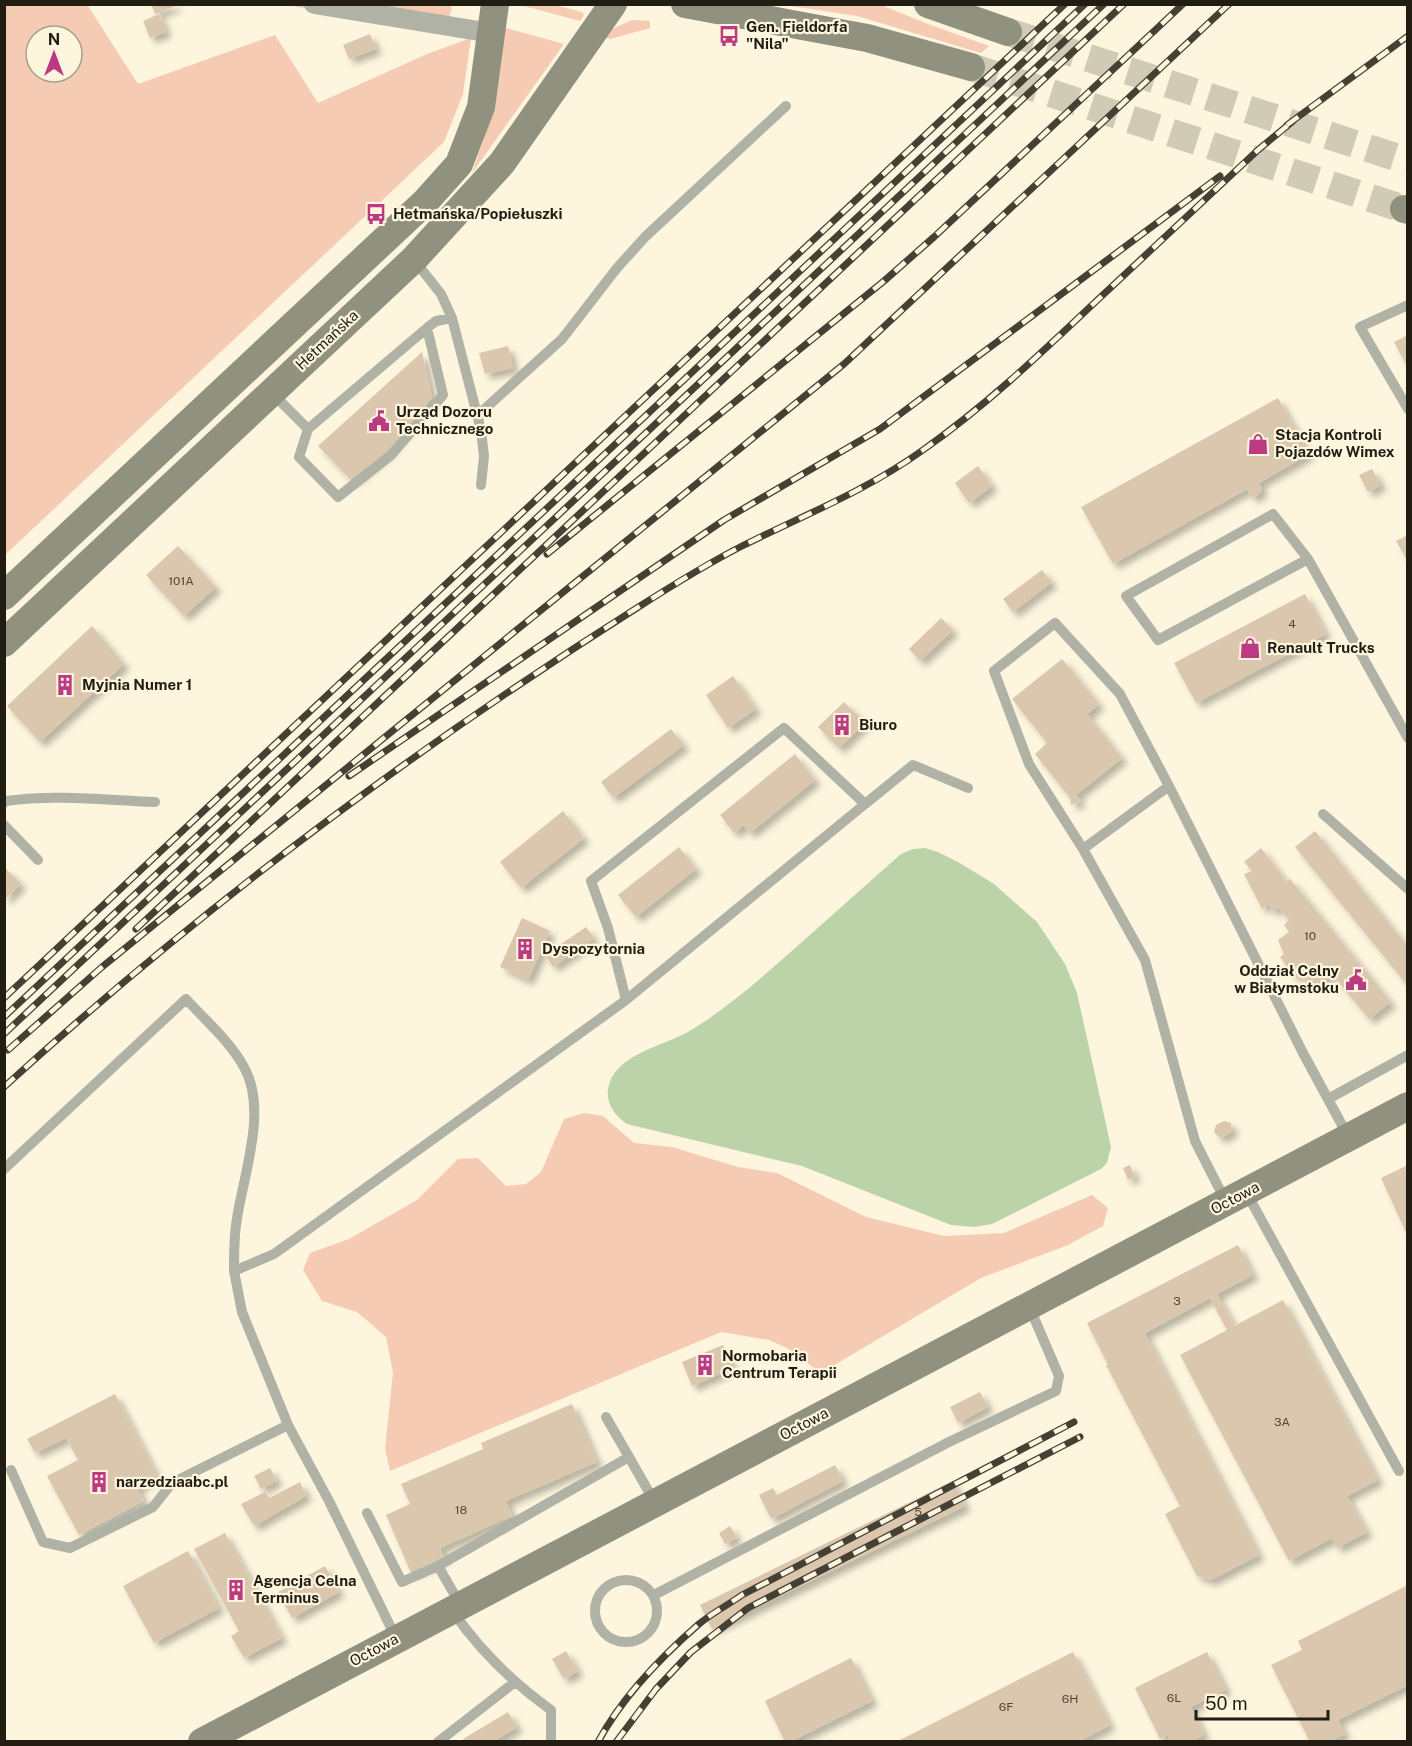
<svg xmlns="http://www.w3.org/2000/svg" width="1412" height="1746" viewBox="0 0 1412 1746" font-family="'Public Sans',sans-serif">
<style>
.green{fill:#f6cbb3;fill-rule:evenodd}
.water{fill:#bcd3a9}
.building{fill:#dbc6ae;filter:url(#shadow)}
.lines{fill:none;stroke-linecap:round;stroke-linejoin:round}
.secondary-tunnel{stroke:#d1cab5;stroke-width:28;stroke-dasharray:28 14;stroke-linecap:butt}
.lane{stroke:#b1b2a6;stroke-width:10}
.street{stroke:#b1b2a6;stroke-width:20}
.secondary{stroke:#90927f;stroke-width:28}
.rail-casing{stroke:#454034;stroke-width:7}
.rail{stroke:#fdf5dd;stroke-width:4.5;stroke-dasharray:14;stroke-linecap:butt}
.labels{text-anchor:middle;stroke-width:4.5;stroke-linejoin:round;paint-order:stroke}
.number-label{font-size:12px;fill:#50473a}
.poi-label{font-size:15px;font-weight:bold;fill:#211d13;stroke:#fdf5dd;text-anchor:start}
.street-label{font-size:15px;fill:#211d13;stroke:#fdf5dd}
</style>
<defs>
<filter id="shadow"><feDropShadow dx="5.5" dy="5.5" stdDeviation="3" flood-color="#0004"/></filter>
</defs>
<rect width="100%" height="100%" fill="#fdf5dd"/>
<!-- green -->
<path class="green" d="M448 4 452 8 444 33 287 5Z
M5 5H89L88 6 138 84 275 35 318 103 427 54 471 38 463 94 444 142 5 555ZM36 36H72V72H36Z
M520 5H555L582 12 584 15 580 21Z
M785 5H881L928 24 989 46 981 53 857 16Z
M632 20 650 21V28L610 39 604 37 610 30Z
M503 27 564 44 472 173 492 115Z
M584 1113 603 1116 634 1143 672 1147 738 1167 777 1173 866 1217 944 1236 1004 1233 1092 1195 1108 1208 1103 1226 1068 1245 981 1278 821 1373 787 1348 769 1340 721 1332 390 1471 385 1449 393 1373 386 1337 357 1312 322 1301 303 1270 310 1253 349 1239 417 1200 458 1159 478 1158 506 1186 526 1184 541 1172 564 1119Z"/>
<!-- water -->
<path class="water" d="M925 848 938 852 958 862 994 884 1037 922 1065 964 1077 993 1111 1147 1107 1163 1101 1169 992 1224 974 1227 951 1225 802 1166 627 1124C611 1114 602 1096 612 1077 627 1052 662 1046 686 1033 726 1010 760 979 794 949 830 917 865 886 901 854L913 849Z"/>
<!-- building -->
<path class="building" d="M151 4H178V5L155 14Z
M159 14 166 32 150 38 143 21Z
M370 34 376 49 349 59 343 45Z
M1408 335V368L1394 342Z
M508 346 513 368 485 374 479 353Z
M422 352 432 397 388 451 352 481 318 446Z
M1278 398 1309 454 1259 483 1262 489 1259 494 1252 498 1247 489 1113 564 1081 507Z
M978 466 992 486 969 503 955 483Z
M1372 469 1381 485 1368 492 1359 475Z
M1408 535V561L1396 541Z
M178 546 216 587 184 616 146 575Z
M1042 570 1052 582 1013 612 1003 599Z
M1305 594 1326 634 1196 703 1174 663Z
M941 618 953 630 920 661 909 649Z
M92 626 124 664 40 742 7 706Z
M1062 659 1099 704 1087 714 1122 758 1076 795 1081 801 1071 805V799L1035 754 1047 743 1012 699Z
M733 676 756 709 728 728 706 695Z
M844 702 865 723 839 748 818 727Z
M671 729 684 745 613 798 601 782Z
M795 754 815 780 750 833 744 825 734 833 720 815Z
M563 811 584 838 521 888 500 862Z
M1315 831 1408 947V986L1295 847Z
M679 847 696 869 636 917 618 895Z
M1261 848 1287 882 1290 879 1391 1002 1369 1019 1331 973 1325 981 1308 982 1299 974 1295 978 1280 957 1284 954 1278 940 1289 932 1284 925 1289 920 1278 907 1272 912 1269 904 1262 909 1244 874 1252 871 1244 862Z
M4 867 21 884 4 900Z
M522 918 550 931 528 980 500 967Z
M586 927 594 938 553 967 545 955Z
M1224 1121 1231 1123 1232 1132 1220 1138 1214 1132 1216 1125Z
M1130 1165 1135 1177 1128 1180 1123 1168Z
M1408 1165V1237L1381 1178Z
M1238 1245 1253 1275 1217 1294 1234 1326 1283 1300 1378 1480 1347 1496 1367 1532 1337 1548 1332 1538 1289 1561 1180 1355 1227 1330 1210 1298 1145 1333 1259 1555 1211 1580 1197 1576 1165 1514 1180 1506 1106 1365H1108L1087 1323Z
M723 1345 732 1364 724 1367 726 1371 692 1386 682 1362Z
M980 1392 988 1407 958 1423 950 1407Z
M115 1394 157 1476 137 1487 144 1501 79 1535 47 1476 78 1460 66 1438 35 1453 27 1439Z
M572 1404 597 1462 506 1501 512 1516 440 1548 444 1558 411 1573 386 1515 410 1504 401 1484 483 1449 481 1443Z
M835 1465 843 1481 771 1519 759 1495 773 1488 777 1495Z
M270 1468 277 1481 261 1489 254 1476Z
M953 1481 965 1506 712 1629 700 1605Z
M300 1482 306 1496 254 1526 241 1504 265 1492 269 1498Z
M730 1526 737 1538 725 1544 719 1533Z
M225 1533 282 1638 244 1658 231 1636 239 1631 194 1549Z
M188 1551 219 1608 154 1643 123 1586Z
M325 1566 339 1592 292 1618 278 1592Z
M1408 1585V1685L1338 1720 1345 1734 1330 1742H1310L1271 1665 1302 1650 1298 1641Z
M566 1651 578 1671 564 1679 552 1659Z
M1073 1652 1110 1725 1078 1742H896Z
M1207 1652 1226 1690 1191 1707 1204 1735 1191 1742H1171L1168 1735 1160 1739 1135 1688Z
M851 1658 872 1701 790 1742H785L765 1701Z
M508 1712 517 1727 493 1742H465L463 1739Z"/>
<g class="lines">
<!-- secondary-tunnel -->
<path class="secondary-tunnel" d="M1008 32 1408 161
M971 67 1404 209"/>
<!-- lane -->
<path class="lane" d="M415 261 441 294 452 318 481 430 484 456 481 485
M1408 305 1360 327 1408 409
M427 328 443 395 391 455 338 497 299 457 308 429 427 328 436 321 452 318
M272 393 308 429
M478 415 562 339 617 268 645 237 786 106
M1273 514 1308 559 1158 640 1126 596Z
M1308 559 1408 738
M4 803 6 801C55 794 106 800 155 802
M865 804 913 765 968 788
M1323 814 1408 889
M4 825 38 860
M1083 849 1029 764 994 671 1055 623 1120 694 1169 786
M1328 1099 1408 1055
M4 1169 186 999C206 1021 231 1042 245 1069 268 1113 242 1178 236 1225 234 1240 234 1256 234 1271
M1246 1192 1399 1471
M1226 1202 1195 1141 1145 960 1083 849 1169 786 1303 1053 1349 1138
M629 1457 654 1501
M11 1470 43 1542 70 1548 153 1507 172 1483 288 1425
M367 1513 402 1582 438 1566 460 1604
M438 1566 629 1457 606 1417
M595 1611a31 31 0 1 1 62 0a31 31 0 1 1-62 0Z
M654 1595 949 1442 1056 1391 1059 1376 1029 1306
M453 1612C480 1650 513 1683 551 1710V1742
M396 1638 329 1501 288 1425 242 1312 234 1271 274 1254 626 1000 608 928 591 881 784 728 865 804 626 1000
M438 1742 515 1682"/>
<!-- street -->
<path class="street" d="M314 4 491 33"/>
<!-- secondary -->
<path class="secondary" d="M685 4 867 38 971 67
M928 4 1008 32
M1404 209 1408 210
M4 596 425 202 459 164 481 107 495 4
M4 643 414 259 502 163 613 4
M202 1742 1408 1106"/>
<defs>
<path id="rail" d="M1287 125 1408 36
M547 554 884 281 934 237 1183 4
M349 776 724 520 880 429 1220 176
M136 929 1124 4
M4 998 1065 4
M4 1017 1085 4
M4 1034 1104 4
M8 1050 102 967 844 364 1229 4
M4 1087C201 908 415 748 640 606 673 585 707 564 742 546 804 515 866 491 923 450 984 407 1037 357 1091 306 1147 254 1202 202 1258 150L1293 121
M598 1742C622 1697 661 1657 699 1624 712 1613 728 1605 742 1595L1074 1422
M616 1742 656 1689 691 1652 748 1608 1080 1437"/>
</defs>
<!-- rail casing -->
<use href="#rail" class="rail-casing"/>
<!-- rail -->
<use href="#rail" class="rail"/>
</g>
<!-- icons -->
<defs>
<symbol id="bus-bare" viewBox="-9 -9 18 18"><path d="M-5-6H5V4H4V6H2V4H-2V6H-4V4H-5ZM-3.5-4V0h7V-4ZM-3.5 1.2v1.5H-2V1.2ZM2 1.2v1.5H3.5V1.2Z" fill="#bb3a82" stroke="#fdf5dd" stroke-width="2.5" paint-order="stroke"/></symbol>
<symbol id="civic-bare" viewBox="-9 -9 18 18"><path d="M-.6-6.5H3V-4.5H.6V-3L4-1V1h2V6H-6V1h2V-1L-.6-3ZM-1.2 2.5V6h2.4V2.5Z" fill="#bb3a82" stroke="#fdf5dd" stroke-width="2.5" paint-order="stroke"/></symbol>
<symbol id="shop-bare" viewBox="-9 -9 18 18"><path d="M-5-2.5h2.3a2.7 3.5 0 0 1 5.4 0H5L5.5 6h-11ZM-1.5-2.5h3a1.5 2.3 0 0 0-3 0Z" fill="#bb3a82" stroke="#fdf5dd" stroke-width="2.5" paint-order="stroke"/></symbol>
<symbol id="building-bare" viewBox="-9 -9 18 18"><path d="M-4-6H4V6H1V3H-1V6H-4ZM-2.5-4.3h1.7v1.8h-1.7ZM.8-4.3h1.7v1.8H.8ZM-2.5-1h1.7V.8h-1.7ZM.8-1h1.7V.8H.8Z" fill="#bb3a82" stroke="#fdf5dd" stroke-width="2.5" paint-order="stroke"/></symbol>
</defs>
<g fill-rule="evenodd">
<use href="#bus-bare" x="714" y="21" width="30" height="30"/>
<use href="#bus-bare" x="361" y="199" width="30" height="30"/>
<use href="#civic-bare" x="364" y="406" width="30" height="30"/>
<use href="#shop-bare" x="1243" y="429" width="30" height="30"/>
<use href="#shop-bare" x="1235" y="633" width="30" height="30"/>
<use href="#building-bare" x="50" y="670" width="30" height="30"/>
<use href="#building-bare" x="827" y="710" width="30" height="30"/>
<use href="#building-bare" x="510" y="934" width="30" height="30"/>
<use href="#civic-bare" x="1341" y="965" width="30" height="30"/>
<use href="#building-bare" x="690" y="1350" width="30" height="30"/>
<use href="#building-bare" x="84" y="1467" width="30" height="30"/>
<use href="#building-bare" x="221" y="1575" width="30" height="30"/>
</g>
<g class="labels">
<!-- number labels -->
<g class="number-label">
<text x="181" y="585">101A</text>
<text x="1292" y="628">4</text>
<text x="1310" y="940">10</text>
<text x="1177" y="1305">3</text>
<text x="1282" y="1426">3A</text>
<text x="461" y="1514">18</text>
<text x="918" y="1516">5</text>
<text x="1174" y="1702">6L</text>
<text x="1070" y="1703">6H</text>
<text x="1006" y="1711">6F</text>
</g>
<!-- poi labels -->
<g class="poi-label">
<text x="746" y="32">Gen. Fieldorfa<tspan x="746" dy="17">"Nila"</tspan></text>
<text x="393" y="219">Hetmańska/Popiełuszki</text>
<text x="396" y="417">Urząd Dozoru<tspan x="396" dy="17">Technicznego</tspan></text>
<text x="1275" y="440">Stacja Kontroli<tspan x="1275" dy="17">Pojazdów Wimex</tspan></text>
<text x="1267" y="653">Renault Trucks</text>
<text x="82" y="690">Myjnia Numer 1</text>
<text x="859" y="730">Biuro</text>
<text x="542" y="954">Dyspozytornia</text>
<text x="1339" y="976" text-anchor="end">Oddział Celny<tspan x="1339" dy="17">w Białymstoku</tspan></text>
<text x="722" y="1361">Normobaria<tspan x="722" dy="17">Centrum Terapii</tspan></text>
<text x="116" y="1487">narzedziaabc.pl</text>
<text x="253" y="1586">Agencja Celna<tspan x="253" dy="17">Terminus</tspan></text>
</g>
<!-- street labels -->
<g class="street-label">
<text transform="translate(327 340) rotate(-43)" y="5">Hetmańska</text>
<text transform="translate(1235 1198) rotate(-28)" y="5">Octowa</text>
<text transform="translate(804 1424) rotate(-28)" y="5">Octowa</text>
<text transform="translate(374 1650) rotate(-28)" y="5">Octowa</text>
</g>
</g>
<!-- border -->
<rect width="1412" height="1746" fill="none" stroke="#211d13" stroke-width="12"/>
<!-- north arrow -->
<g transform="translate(54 54)"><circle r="28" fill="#fdf5dd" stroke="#a59f8c" stroke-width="1.5"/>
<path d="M0-4.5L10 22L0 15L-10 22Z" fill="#bb3a82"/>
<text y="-9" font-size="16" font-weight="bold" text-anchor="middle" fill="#211d13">N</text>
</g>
<!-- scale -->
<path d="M1196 1710v9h132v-9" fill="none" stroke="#211d13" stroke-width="3"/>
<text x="1205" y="1710" font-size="18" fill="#211d13" stroke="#fdf5dd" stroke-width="4.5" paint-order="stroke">50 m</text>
</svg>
